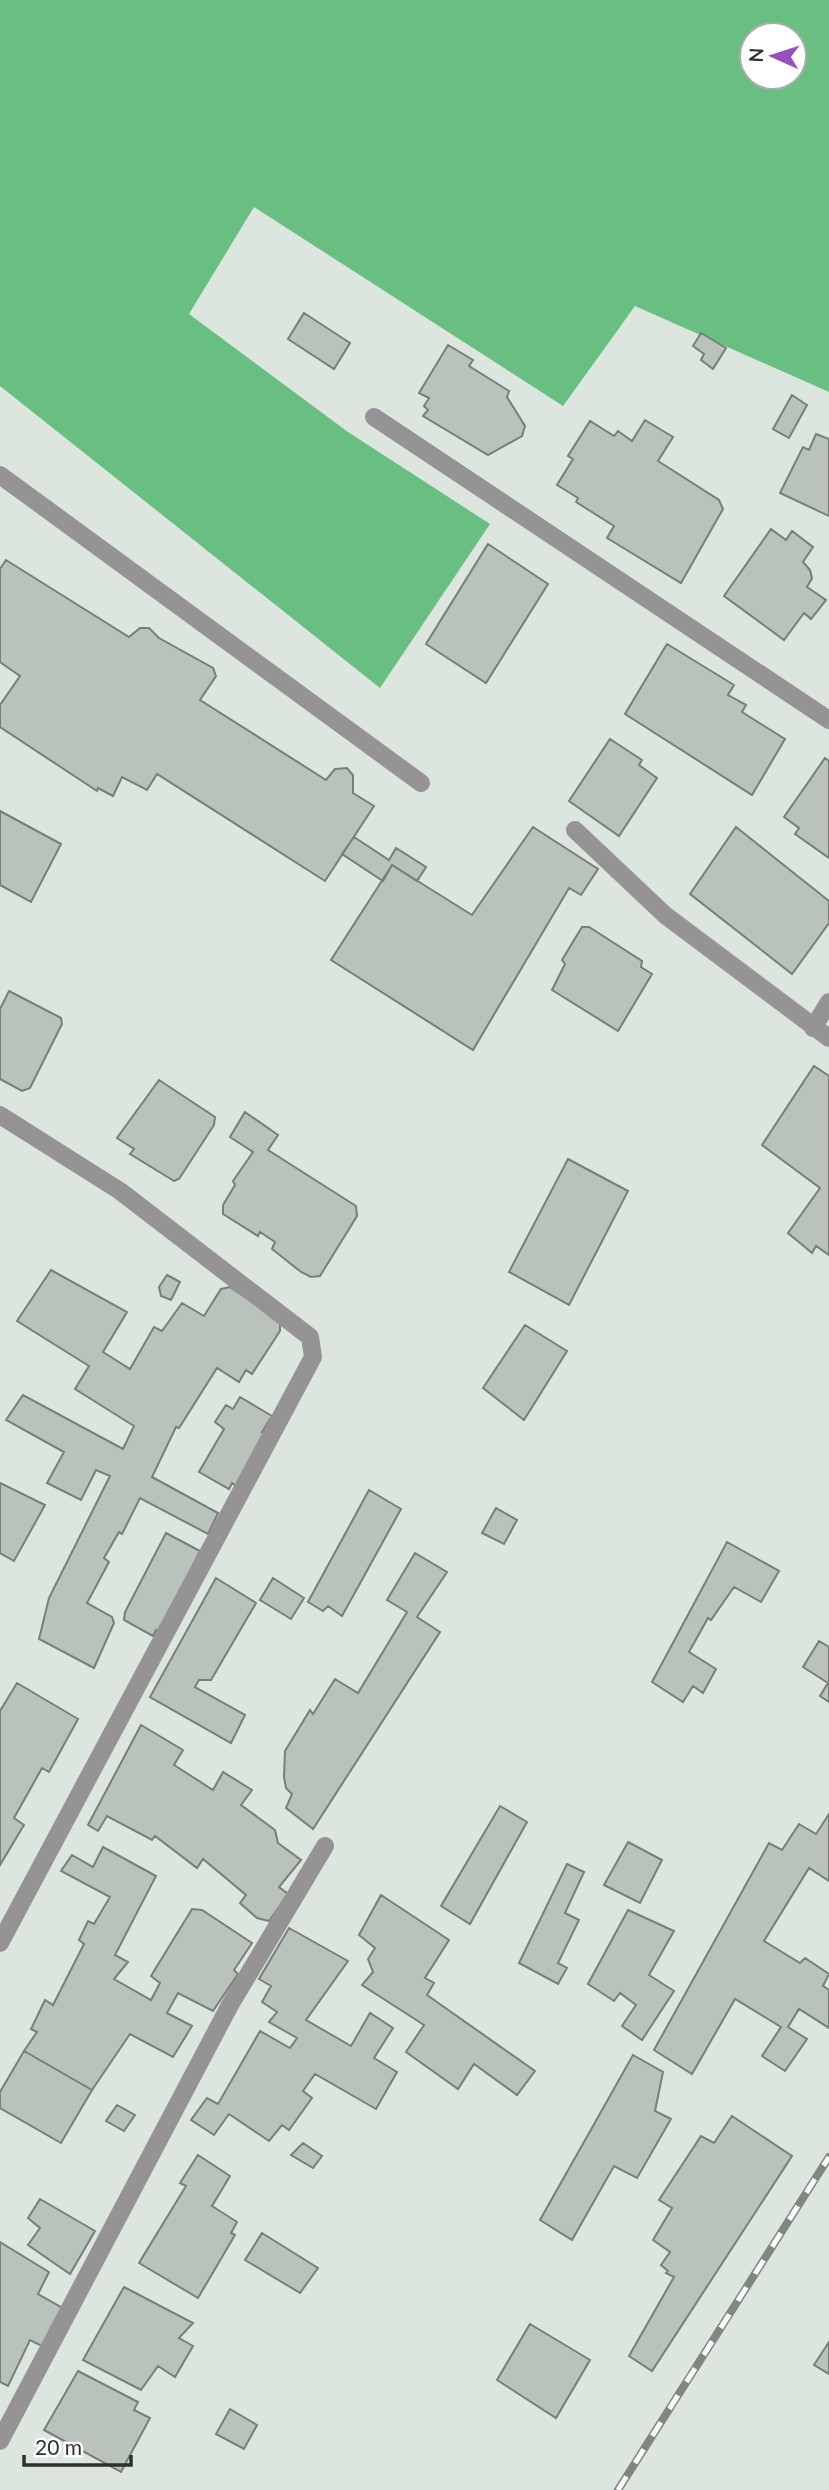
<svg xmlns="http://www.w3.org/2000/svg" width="829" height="2490" viewBox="0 0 829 2490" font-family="Lato,sans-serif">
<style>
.forest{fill:#69bf82;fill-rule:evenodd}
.building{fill:#b9c3bb;stroke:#777f78;stroke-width:2}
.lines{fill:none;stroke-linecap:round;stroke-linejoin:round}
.minor{stroke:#969397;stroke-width:18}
.rail-casing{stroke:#808782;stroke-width:8}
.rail{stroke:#fff;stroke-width:5;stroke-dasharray:16;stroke-linecap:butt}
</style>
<rect width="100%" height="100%" fill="#dce6de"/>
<!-- forest -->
<path class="forest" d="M0 0H829V392L635 306 563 406 254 207 189 314 348 432 490 524 380 688 0 386ZM752 35H794V77H752Z"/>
<!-- building -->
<path class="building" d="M304 313 350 343 334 369 288 339Z
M701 333 726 348 713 369 701 360 704 354 693 346Z
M448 345 473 360 469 366 509 391 507 397 525 426 522 436 488 455 423 416 428 410 424 406 429 398 419 393Z
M792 395 807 405 789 438 773 429Z
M645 420 673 437 658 461 719 500 723 509 681 583 607 538 614 526 576 502 578 498 557 485 573 459 568 456 590 421 614 436 618 431 632 441Z
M816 434 829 439V516L780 493 803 447 809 450Z
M771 529 786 540 792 531 813 547 803 562 810 570 812 578 807 587 826 600 811 619 804 613 784 640 724 596Z
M488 544 548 584 486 683 426 644Z
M6 560 129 637 140 628H149L159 638 213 668 216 676 200 700 326 780 335 769 347 768 353 775V793L374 806 325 881 157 774 147 790 122 777 113 796 98 788 97 791 0 727V705L20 676 0 662V569Z
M667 644 734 685 728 695 746 705 742 712 785 739 752 795 625 714Z
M610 739 642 760 639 765 657 778 619 836 569 801Z
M825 758 829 761V858L795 834 799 828 784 817Z
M0 811 61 844 31 902 0 885Z
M533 827 598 869 581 895 569 888 473 1050 331 960 392 865 472 915Z
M736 827 829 901V923L792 974 690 894Z
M354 837 389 860 396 848 426 867 417 881 392 865 383 881 342 854Z
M582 927H589L642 961 641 967 652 974 618 1031 552 990 565 964 562 960Z
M9 991 61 1018 62 1024 30 1088 22 1091 0 1079V1009Z
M814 1066 829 1076V1255L816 1246 812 1253 788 1233 820 1188 762 1145Z
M159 1080 215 1117 214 1125 179 1179 174 1181 130 1154 134 1149 117 1138Z
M245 1112 278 1135 268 1150 356 1206 357 1216 320 1276 311 1277 301 1272 272 1249 275 1242 260 1232 258 1236 223 1214V1205L235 1185 233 1181 253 1152 230 1137Z
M568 1159 628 1191 569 1305 509 1272Z
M51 1270 127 1312 103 1352 130 1369 154 1327 162 1331 182 1303 204 1316 221 1289 230 1287 280 1320V1331L252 1374 246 1370 239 1382 217 1368 179 1428 176 1427 152 1477 218 1513 208 1534 140 1498 122 1534 119 1532 104 1558 109 1562 87 1603 112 1617 114 1623 94 1668 39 1639 49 1598 110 1476 96 1470 81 1500 47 1483 64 1452 6 1420 23 1395 123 1449 134 1426 75 1389 89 1366 17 1321Z
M167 1275 180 1282 171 1300 161 1296 159 1287Z
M525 1325 567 1351 524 1420 483 1388Z
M240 1397 272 1416 262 1432 266 1434 236 1486 232 1483 229 1489 199 1472 224 1429 215 1422 226 1405 233 1409Z
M0 1483 45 1505 14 1561 0 1553Z
M369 1490 401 1509 342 1616 328 1606 323 1611 308 1602Z
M496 1508 517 1520 504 1544 482 1533Z
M166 1533 200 1551 160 1633 156 1630 153 1636 124 1620 125 1612Z
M727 1542 779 1571 761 1602 734 1587 711 1620 708 1618 689 1652 716 1669 703 1693 693 1686 683 1702 652 1682Z
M415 1553 447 1572 417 1617 440 1632 313 1829 286 1808 292 1794 286 1788 284 1777 285 1751 310 1710 313 1714 335 1679 358 1693 407 1612 387 1600Z
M216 1578 256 1603 211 1680H199L195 1687 245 1715 231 1743 150 1697Z
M273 1578 304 1598 291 1619 260 1600Z
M819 1641 829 1647V1702L820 1696 828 1683 803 1667Z
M17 1683 78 1719 49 1772 42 1768 14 1818 24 1825 0 1865V1711Z
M141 1725 183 1750 174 1765 213 1790 223 1772 252 1790 241 1805 275 1830 278 1843 301 1860 279 1887 288 1894 269 1921 257 1918 240 1903 246 1895 203 1859 197 1868 155 1836 152 1840 107 1816 98 1831 88 1825Z
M500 1806 527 1822 470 1924 441 1906Z
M829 1814V1881L809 1868 764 1941 800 1963 805 1958 829 1974 823 1986 829 1990V2028L799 2009 788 2027 807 2039 785 2071 762 2056 781 2027 735 1999 692 2074 654 2050 769 1843 782 1850 799 1824 816 1834Z
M628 1842 662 1860 640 1903 604 1885Z
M103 1847 156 1876 115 1955 128 1962 114 1979 151 2000 160 1983 151 1976 192 1909 202 1910 252 1943 234 1970 238 1974 213 2011 178 1993 167 2013 192 2026 173 2057 130 2034 92 2090 24 2051 37 2032 31 2029 45 2000 53 2005 84 1944 79 1940 88 1921 94 1924 110 1897 61 1871 72 1855 93 1867Z
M567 1864 584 1872 565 1913 579 1920 558 1963 567 1968 558 1984 519 1963Z
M381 1895 449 1940 425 1978 434 1983 427 1995 535 2071 517 2095 474 2064 458 2089 406 2052 424 2025 362 1985 373 1972 368 1959 375 1948 359 1935Z
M628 1910 674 1931 649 1975 674 1991 642 2040 622 2026 636 2005 620 1993 614 2001 588 1984Z
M289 1928 348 1961 306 2020 351 2046 370 2013 393 2028 374 2058 397 2072 376 2109 315 2074 303 2091 312 2098 289 2130 282 2125 269 2141 229 2114 214 2135 191 2120 207 2098 218 2104 260 2031 290 2048 297 2038 269 2022 277 2012 262 2002 271 1986 259 1979Z
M24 2051 92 2090 61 2143 0 2108V2092Z
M633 2055 663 2072 655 2111 671 2119 637 2178 614 2166 572 2240 540 2220Z
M117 2105 135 2115 124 2131 106 2121Z
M732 2116 792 2156 652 2371 629 2356 674 2277 666 2273 668 2271 661 2265 670 2252 653 2240 672 2208 659 2200 701 2136 714 2143Z
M303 2143 322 2156 313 2168 291 2155Z
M198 2155 230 2176 212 2206 237 2222 231 2233 235 2235 198 2298 139 2263 186 2186 180 2183Z
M40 2199 95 2231 70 2274 28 2245 40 2228 28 2218Z
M262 2233 318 2268 300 2293 245 2260Z
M0 2242 49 2272 38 2294 66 2310 46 2348 30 2340 8 2386 0 2382Z
M124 2287 193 2323 179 2338 193 2346 175 2377 158 2366 141 2390 83 2360Z
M530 2324 590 2360 556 2418 497 2380Z
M829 2342V2374L814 2365Z
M78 2371 138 2402 134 2410 150 2418 121 2472 44 2430Z
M230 2409 257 2425 244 2449 216 2434Z"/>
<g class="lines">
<!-- minor -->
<path class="minor" d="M374 417 829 720
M0 475 421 783
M575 830 665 915 829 1038
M813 1028 829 1002
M0 1115 120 1191 310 1337 313 1357 0 1943
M0 2441 230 2005 325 1846"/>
<defs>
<path id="rail" d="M618 2490 829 2157"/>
</defs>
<!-- rail casing -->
<use href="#rail" class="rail-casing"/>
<!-- rail -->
<use href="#rail" class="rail"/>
</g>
<!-- north arrow -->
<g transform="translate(773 56) rotate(273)"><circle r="33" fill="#ffffff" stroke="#abadac" stroke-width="2"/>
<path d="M0-5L12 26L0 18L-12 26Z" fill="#984fc1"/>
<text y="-10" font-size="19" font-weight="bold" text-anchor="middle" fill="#2e312f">N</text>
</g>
<!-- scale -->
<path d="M24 2455v10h107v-10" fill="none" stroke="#2e312f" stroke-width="3.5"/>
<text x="35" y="2455" font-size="21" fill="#2e312f" stroke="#ffffff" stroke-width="5" paint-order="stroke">20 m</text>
</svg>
